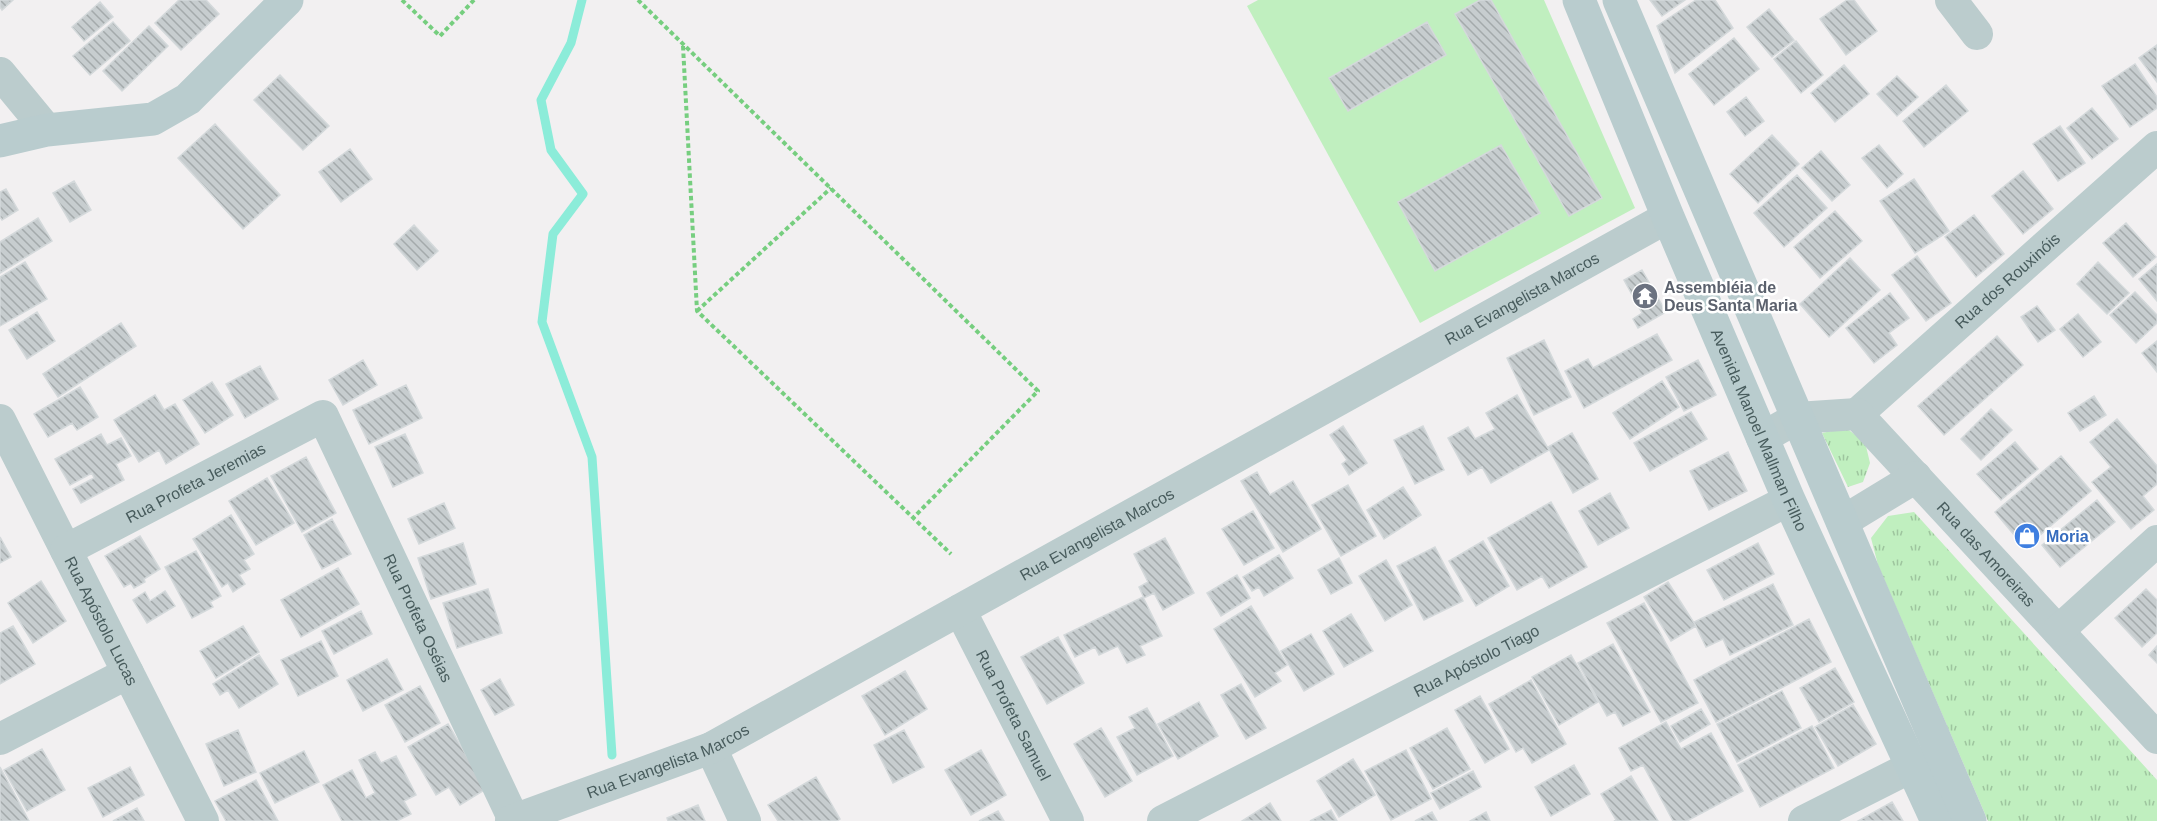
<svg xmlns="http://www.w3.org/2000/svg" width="2157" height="821" viewBox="0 0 2157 821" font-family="Helvetica,sans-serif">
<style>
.grass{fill:url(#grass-tufts)}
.garden{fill:#c0efbf}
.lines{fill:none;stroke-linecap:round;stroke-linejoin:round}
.stream{stroke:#8cecd9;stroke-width:9}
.building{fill:url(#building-back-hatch);stroke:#d4d9db;stroke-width:1.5}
.path{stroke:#76ce7f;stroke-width:4;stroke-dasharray:4.5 3;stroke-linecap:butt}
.street{stroke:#bbcccd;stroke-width:32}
.secondary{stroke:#b9ccce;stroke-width:33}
.labels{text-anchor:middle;stroke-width:5;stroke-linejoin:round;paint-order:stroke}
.street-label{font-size:16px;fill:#485c5d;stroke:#fff}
.worship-label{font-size:16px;font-weight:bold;fill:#5b616d;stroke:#fff;text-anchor:start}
.shop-label{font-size:16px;font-weight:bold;fill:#366cbe;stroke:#fff;text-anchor:start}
</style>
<defs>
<pattern id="grass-tufts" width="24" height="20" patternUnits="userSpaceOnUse" patternTransform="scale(1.5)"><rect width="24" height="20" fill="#c0efbf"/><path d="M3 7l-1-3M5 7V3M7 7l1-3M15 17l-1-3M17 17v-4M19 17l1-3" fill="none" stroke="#9ec59e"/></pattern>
<pattern id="building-back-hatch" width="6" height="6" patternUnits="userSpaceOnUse" patternTransform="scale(1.5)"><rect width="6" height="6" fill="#c7cdcf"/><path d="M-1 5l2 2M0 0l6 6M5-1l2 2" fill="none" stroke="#a4aaab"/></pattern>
</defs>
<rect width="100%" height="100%" fill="#f2f0f1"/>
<!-- grass -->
<path class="grass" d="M1846 428 1865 442 1870 463 1863 482 1848 487 1822 433Z
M1914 512 2157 780V821H1988L1878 565 1871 538 1888 516Z"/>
<!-- garden -->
<path class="garden" d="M1258 0H1544L1635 208 1420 323 1247 6Z"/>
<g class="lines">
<!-- stream -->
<path class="stream" d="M582 0 571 43 541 100 551 150 583 194 553 234 542 322 592 457 612 755"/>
</g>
<!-- building -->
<path class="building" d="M0 0H13L2 10 0 7Z
M179 0H206L219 14 181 50 155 23Z
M1480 0H1491L1602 198 1569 216 1455 14Z
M1650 0H1685L1662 16Z
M1696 0H1715L1733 28 1675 73 1657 26Z
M1847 0H1854L1877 31 1846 55 1820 19Z
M100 2 113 17 84 41 72 27Z
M1769 9 1794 40 1772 57 1747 27Z
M113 22 130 41 90 75 73 56Z
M1427 22 1446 55 1348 111 1329 78Z
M149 26 168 46 122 91 103 71Z
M1734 38 1759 69 1714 105 1689 74Z
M1796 41 1823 75 1801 93 1774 59Z
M2157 45V82L2139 58Z
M2135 64 2157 97V108L2130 127 2102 86Z
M1844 65 1869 94 1835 122 1811 93Z
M280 75 329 126 303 150 254 100Z
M1897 76 1918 97 1897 116 1877 94Z
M1946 85 1968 111 1924 147 1903 121Z
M1746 97 1764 121 1745 136 1727 112Z
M2092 108 2118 139 2092 159 2067 128Z
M215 124 280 195 243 229 178 158Z
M2060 126 2085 163 2058 181 2033 144Z
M1772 135 1799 164 1758 203 1730 174Z
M1501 145 1540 213 1435 271 1398 202Z
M1879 145 1903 174 1887 188 1862 158Z
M350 149 372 179 341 202 319 172Z
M1821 151 1850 185 1832 201 1802 168Z
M2023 171 2053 209 2023 234 1992 196Z
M1797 175 1827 208 1784 247 1754 213Z
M1914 179 1949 231 1915 253 1880 201Z
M74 181 91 210 70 222 53 193Z
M6 189 18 210 2 220 0 217V192Z
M1835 211 1862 241 1820 278 1794 247Z
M1974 215 2004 254 1976 277 1945 237Z
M38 218 52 241 0 273V242Z
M2126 223 2156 257 2133 277 2103 243Z
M414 225 438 251 417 270 394 244Z
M1917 256 1951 303 1926 321 1892 275Z
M1850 258 1880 290 1829 337 1800 304Z
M25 262 47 299 0 326V277Z
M2098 262 2129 293 2107 314 2077 284Z
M2157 264V301L2139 279Z
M1642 270 1666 312 1638 328 1633 319 1642 313 1624 280Z
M2135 292 2157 315V323L2136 343 2110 315Z
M1890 293 1909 318 1889 333 1897 345 1874 363 1846 328Z
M2037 306 2055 330 2038 342 2021 317Z
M37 312 55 341 27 359 9 330Z
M2078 314 2101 342 2083 357 2060 329Z
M121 323 136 346 58 397 43 374Z
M1657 334 1672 360 1584 408 1565 371 1588 359 1593 368Z
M1997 336 2023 365 1944 435 1918 406Z
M1544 340 1571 397 1534 415 1507 358Z
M2157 341V372L2142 353Z
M363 360 377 385 343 405 329 380Z
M1698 360 1716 395 1684 411 1666 377Z
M260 366 278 399 245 418 226 384Z
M1662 381 1679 407 1630 439 1613 413Z
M212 382 233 415 205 433 183 400Z
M406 385 422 418 369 444 353 410Z
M80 387 98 417 77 430 72 423 48 437 34 414Z
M155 395 164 410 175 404 199 444 166 464 159 450 139 462 114 420Z
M1517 395 1549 450 1491 483 1482 467 1468 475 1448 438 1468 427 1475 439 1495 429 1486 413Z
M2094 396 2106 415 2080 431 2068 413Z
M1991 409 2012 430 1981 460 1961 439Z
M1691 412 1707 439 1650 471 1634 443Z
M2117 419 2157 466V484L2143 496 2154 510 2131 529 2092 482 2111 467 2090 442Z
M1343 426 1367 463 1349 475 1342 464 1347 460 1330 435Z
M1423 426 1444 470 1415 484 1394 440Z
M1572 433 1598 479 1573 493 1548 447Z
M101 434 107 445 121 438 131 456 116 464 124 480 81 503 73 489 94 478 92 473 70 485 55 459Z
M405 434 423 473 393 487 375 447Z
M2015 442 2038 469 2001 500 1977 474Z
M1728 452 1747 491 1709 510 1690 471Z
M2061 456 2091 491 2025 548 1995 512Z
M306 457 336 513 302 532 271 476Z
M1257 472 1270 495 1293 481 1321 529 1283 552 1241 481Z
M267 478 294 523 256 545 229 501Z
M1348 485 1376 536 1341 556 1312 505Z
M1403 487 1421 515 1384 539 1367 510Z
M1610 493 1629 528 1598 545 1579 511Z
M2097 500 2115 522 2060 567 2042 545Z
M1551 502 1587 567 1549 588 1542 576 1517 590 1488 538Z
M444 503 455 528 419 544 408 519Z
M1253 511 1274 548 1244 565 1222 529Z
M231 515 254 554 244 560 250 569 239 575 245 584 233 592 228 583 222 587 193 539Z
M332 519 351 554 322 569 304 535Z
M140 536 160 569 144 579 145 582 134 588 131 583 124 587 105 556Z
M0 537 11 557 0 563Z
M1165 538 1194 593 1163 610 1154 593 1144 598 1139 587 1148 582 1134 554Z
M1483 541 1509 586 1476 606 1449 561Z
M463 543 476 584 431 599 418 558Z
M1758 543 1774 574 1724 600 1707 570Z
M1435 547 1463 601 1424 620 1397 566Z
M196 551 221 596 210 602 213 607 192 618 165 567Z
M1279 555 1293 578 1264 596 1259 587 1252 591 1243 577Z
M1339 558 1352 583 1331 594 1318 570Z
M1386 560 1412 605 1385 621 1359 576Z
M338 568 359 604 301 637 281 600Z
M1237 575 1250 598 1221 616 1207 593Z
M41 581 66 621 33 643 8 603Z
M1668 582 1696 626 1671 641 1644 597Z
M1773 584 1793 625 1730 655 1723 639 1706 647 1694 622Z
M488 589 502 633 457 648 443 603Z
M2146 589 2157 600V633L2142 647 2115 618Z
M165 591 175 606 147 623 133 600 145 592 150 601Z
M1143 597 1162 636 1140 646 1145 655 1127 663 1118 646 1099 655 1095 647 1075 657 1064 635Z
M1644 603 1698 703 1661 722 1607 623Z
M1251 606 1287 665 1275 673 1281 681 1255 697 1214 629Z
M361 611 372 634 334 654 322 631Z
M1351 614 1373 651 1344 667 1323 631Z
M1809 619 1831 662 1716 722 1694 680Z
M13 626 35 664 0 684V633Z
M243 626 259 652 216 678 200 651Z
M1311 634 1334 674 1304 691 1281 651Z
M1058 637 1084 683 1047 704 1021 657Z
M321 641 338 676 298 696 281 660Z
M1613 644 1650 712 1623 726 1615 712 1607 716 1578 663Z
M2157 646V663L2149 655Z
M259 655 278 684 239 708 228 690 220 695 213 684Z
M1571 655 1598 702 1559 725 1532 677Z
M387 659 403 690 363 711 347 680Z
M1835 668 1854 702 1819 722 1800 688Z
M905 671 927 709 885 735 862 696Z
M500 679 514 705 495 715 481 690Z
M1531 680 1566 744 1532 763 1523 748 1516 752 1489 704Z
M1241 684 1266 728 1246 739 1221 695Z
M420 686 440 723 405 742 385 705Z
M1782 691 1801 728 1737 762 1717 724Z
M1480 696 1509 749 1485 763 1455 710Z
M1199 702 1218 736 1178 759 1158 724Z
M1853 705 1876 744 1838 766 1815 727Z
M1147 708 1173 756 1137 775 1117 737 1135 728 1129 717Z
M1701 709 1710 724 1680 742 1671 726Z
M1666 722 1681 749 1711 733 1743 791 1687 821H1673L1643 765 1631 771 1619 748Z
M448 724 486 789 460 805 449 787 436 795 408 747Z
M1812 726 1834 768 1760 807 1738 765Z
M1101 728 1132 781 1105 797 1074 744Z
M1447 728 1470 769 1433 789 1410 748Z
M238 730 256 772 224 786 206 744Z
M904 730 924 767 893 783 874 745Z
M42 749 65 790 27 811 4 770Z
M981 750 1006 795 971 815 945 770Z
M1406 750 1431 799 1391 820 1365 771Z
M304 751 319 782 275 803 260 773Z
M375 752 381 763 396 756 416 795 404 801 411 814 397 821H342L323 785 352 770 366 798 375 793 359 760Z
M1353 759 1375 795 1339 817 1317 781Z
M1574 765 1590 794 1551 816 1535 787Z
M0 767 29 821H0Z
M130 767 144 795 103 817 88 788Z
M1473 771 1481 787 1440 809 1431 793Z
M1631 776 1658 821H1614L1616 820 1601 794Z
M816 777 840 819 837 821H778L768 805Z
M256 780 278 821H226L215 801Z
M1892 802 1903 821H1858Z
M1270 803 1281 821H1242Z
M698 805 705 821H668L667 818Z
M137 808 144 821H113Z
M1331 810 1337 821H1310Z
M998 811 1004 821H979Z
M1432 812 1437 821H1415Z
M1486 812 1490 821H1470Z"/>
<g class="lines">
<!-- path -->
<path class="path" d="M402 0 440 36 474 0
M638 0 1038 391 913 518
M683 46 697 311 951 554
M697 311 831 188"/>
<!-- street -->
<g class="street">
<path d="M1951 0 1977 34"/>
<path d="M0 73 47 130"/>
<path id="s1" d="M1857 414 2157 147"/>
<path id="s2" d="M0 420 203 821"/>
<path id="s3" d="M1762 438 1797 418 1857 414 2157 738"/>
<path d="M1842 522 1916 477"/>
<path id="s4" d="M66 550 323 416 514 820"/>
<path id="s5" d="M960 610 1068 821"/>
<path d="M2058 631 2157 541"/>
<path d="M0 739 128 673"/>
<path d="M711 748 745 821"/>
<path id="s6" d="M511 821 711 748 1668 217"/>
<path id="s7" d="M1163 821 1789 500"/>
<path d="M1804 821 1913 766"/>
</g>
<!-- secondary -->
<g class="secondary">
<path id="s8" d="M1579 0 1668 217 1789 500 1937 821"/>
<path d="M1619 0 1970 821"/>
<path d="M0 141 47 130 153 119 188 99 287 0"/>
</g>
</g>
<!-- icons -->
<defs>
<symbol id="temple-disc" viewBox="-11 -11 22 22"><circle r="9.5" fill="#6b7280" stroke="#fff"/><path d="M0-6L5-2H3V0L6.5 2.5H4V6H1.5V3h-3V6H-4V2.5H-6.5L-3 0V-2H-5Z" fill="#fff"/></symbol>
<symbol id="shop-disc" viewBox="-11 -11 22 22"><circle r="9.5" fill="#3f7fe0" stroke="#fff"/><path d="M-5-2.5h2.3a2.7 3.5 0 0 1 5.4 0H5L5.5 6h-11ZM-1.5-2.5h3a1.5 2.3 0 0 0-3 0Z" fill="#fff"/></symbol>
</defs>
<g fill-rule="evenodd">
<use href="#temple-disc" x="1630" y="281" width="30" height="30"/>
<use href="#shop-disc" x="2012" y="521" width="30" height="30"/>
</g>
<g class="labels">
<!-- street labels -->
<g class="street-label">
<text dy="6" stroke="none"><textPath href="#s1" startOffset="201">Rua dos Rouxinóis</textPath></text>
<text dy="6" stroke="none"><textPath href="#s6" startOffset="1140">Rua Evangelista Marcos</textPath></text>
<text dy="6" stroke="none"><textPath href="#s8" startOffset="466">Avenida Manoel Mallman Filho</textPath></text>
<text dy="6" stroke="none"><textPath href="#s4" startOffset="146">Rua Profeta Jeremias</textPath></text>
<text dy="6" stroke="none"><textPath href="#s6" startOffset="654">Rua Evangelista Marcos</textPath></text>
<text dy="6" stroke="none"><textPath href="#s3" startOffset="291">Rua das Amoreiras</textPath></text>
<text dy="6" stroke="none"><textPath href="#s4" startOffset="513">Rua Profeta Oséias</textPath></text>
<text dy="6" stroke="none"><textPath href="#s2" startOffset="225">Rua Apóstolo Lucas</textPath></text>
<text dy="6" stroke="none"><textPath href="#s7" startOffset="352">Rua Apóstolo Tiago</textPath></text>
<text dy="6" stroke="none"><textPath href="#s5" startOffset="118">Rua Profeta Samuel</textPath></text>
<text dy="6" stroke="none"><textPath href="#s6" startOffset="168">Rua Evangelista Marcos</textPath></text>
</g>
<!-- worship labels -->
<g class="worship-label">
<text x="1664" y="293">Assembléia de<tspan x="1664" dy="18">Deus Santa Maria</tspan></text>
</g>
<!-- shop labels -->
<g class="shop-label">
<text x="2046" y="542">Moria</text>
</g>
</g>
</svg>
